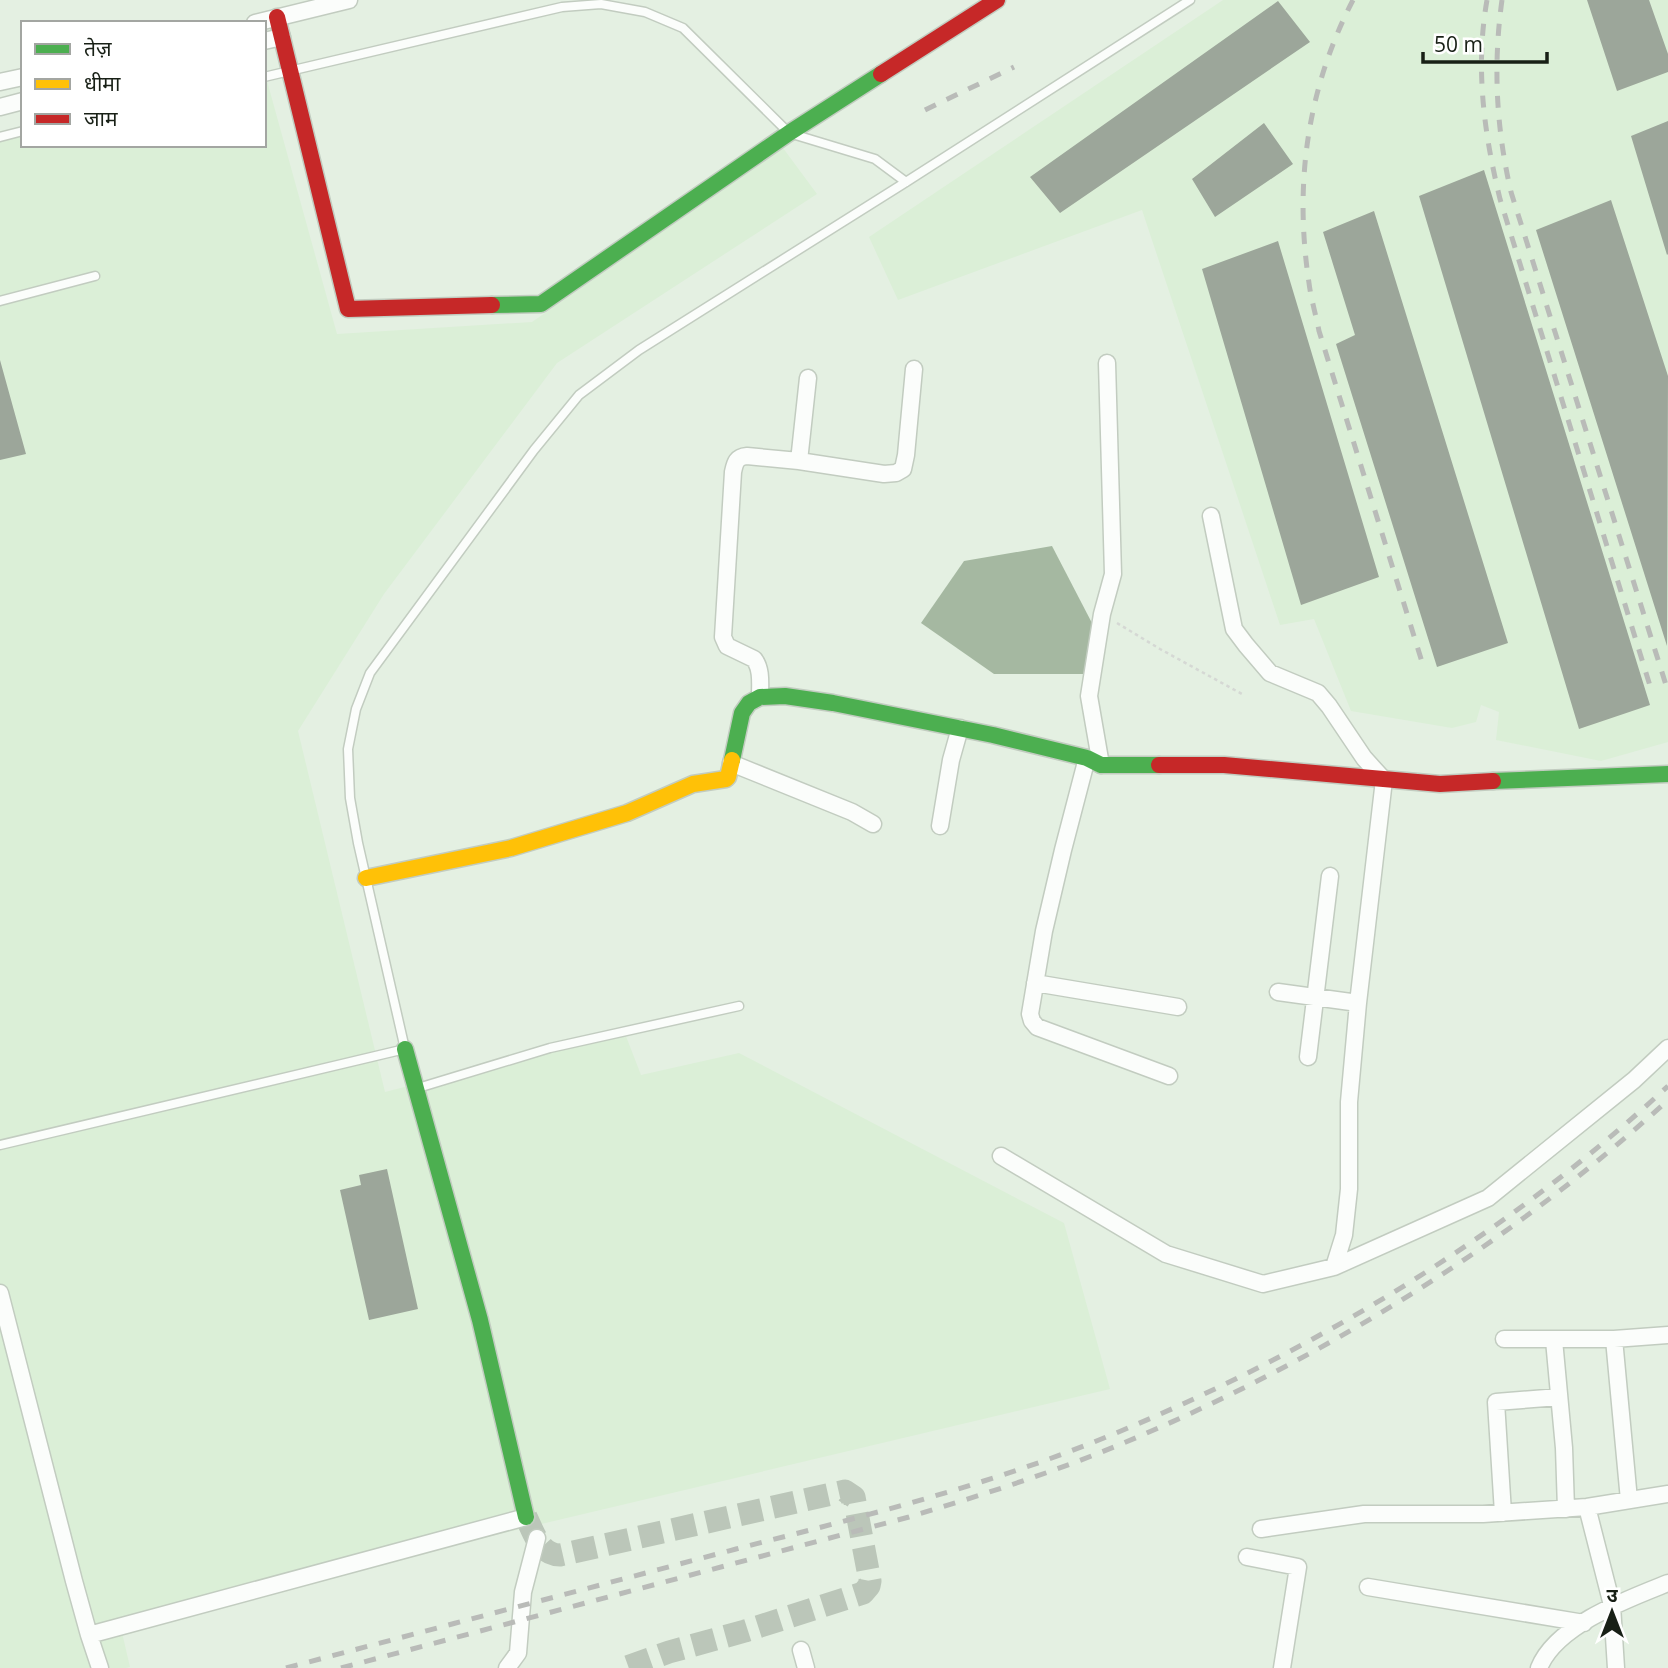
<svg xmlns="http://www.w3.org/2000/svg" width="1668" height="1668" viewBox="0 0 1668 1668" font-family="'Open Sans','Noto Sans Devanagari',sans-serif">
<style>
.built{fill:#dbefd7}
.water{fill:#a5b8a1}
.building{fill:#9ca69a}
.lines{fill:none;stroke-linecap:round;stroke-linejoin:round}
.secondary-tunnel{stroke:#bbc6b9;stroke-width:23;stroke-dasharray:23 11;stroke-linecap:butt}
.lane-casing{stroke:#c2ccc0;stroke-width:11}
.street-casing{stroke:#c2ccc0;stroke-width:19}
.fast-casing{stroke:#c2ccc0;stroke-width:19}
.slow-casing{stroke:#c2ccc0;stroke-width:19}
.jam-casing{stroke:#c2ccc0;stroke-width:19}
.path{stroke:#d5d8d4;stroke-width:2.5;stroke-dasharray:3.5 3.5;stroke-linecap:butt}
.lane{stroke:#fbfdfb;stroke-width:8}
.street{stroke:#fbfdfb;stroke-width:16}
.fast{stroke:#4caf50;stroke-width:16}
.slow{stroke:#ffc107;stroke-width:16}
.jam{stroke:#c62828;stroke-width:16}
.rail{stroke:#b9bbb8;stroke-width:5;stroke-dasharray:12 12;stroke-linecap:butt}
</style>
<rect width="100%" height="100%" fill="#e4f0e2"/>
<!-- built -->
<path class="built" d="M1223 0H1668V742L1601 761 1496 740 1499 712 1481 705 1476 722 1452 728 1351 711 1314 619 1280 625 1142 210 898 300 869 237Z
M264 70 337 334 532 322 783 148 817 194 557 363 384 594 298 731 385 1092 624 1031 641 1075 739 1053 1064 1223 1110 1389 120 1624 130 1667 126 1668H0V133L23 128V145H264Z"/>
<!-- water -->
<path class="water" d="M1052 546 1093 625V674H994L921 623 964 561Z"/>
<!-- building -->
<path class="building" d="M1587 0H1649L1668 54V72L1617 91Z
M1278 1 1310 42 1060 213 1030 177Z
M1668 121V254L1667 255 1631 136Z
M1264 123 1293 164 1215 217 1192 179Z
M1484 170 1650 705 1579 729 1419 196Z
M1611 200 1668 376 1667 646 1536 230Z
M1374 211 1508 643 1437 667 1336 344 1355 335 1323 232Z
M1278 241 1379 577 1301 605 1202 269Z
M0 360 26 454 0 460Z
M387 1169 418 1309 369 1320 340 1190 361 1185 359 1175Z"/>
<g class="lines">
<!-- secondary-tunnel -->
<path class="secondary-tunnel" d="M526 1517C534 1533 540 1555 560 1555L845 1491 854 1497 870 1581 869 1586 863 1593 745 1631 669 1652 624 1668"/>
<defs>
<path id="lane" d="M264 77 562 7 601 4 645 12 683 28 789 133 875 159 906 182
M0 137 23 131
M0 301 95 276
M418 1088 550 1048 739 1006
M0 1145 405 1049 358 843 350 798 348 749 356 709 370 673 534 450 579 395 639 350 906 182 1190 0"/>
<path id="street" d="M255 23 349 0
M264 41 282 37
M0 82 23 77
M0 107 23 101
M799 461 808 378
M1211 516 1234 629 1246 645 1270 673 1318 693 1329 706 1364 758 1384 780 1358 1003 1349 1102V1189L1344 1235 1334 1267
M760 697C760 684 762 669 754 659L727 646 723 637 733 472C735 463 736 457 747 456L799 461 884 474 896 473 903 469 906 455 914 369
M1087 758 1063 850 1044 931 1030 1014 1032 1021 1037 1027 1169 1076
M731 763 852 812 873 824
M1101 765 1089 696 1102 614 1113 574 1107 363
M940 826 951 760 960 728
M1035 983 1178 1007
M1278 992 1358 1003
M1308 1057 1330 876
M1001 1156 1166 1254 1263 1284 1334 1267 1488 1198 1634 1080 1668 1048
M0 1293 74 1581 89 1635 100 1668
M1504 1339H1614L1668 1335
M1614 1339 1629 1500
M1554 1340 1564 1448 1566 1509
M1587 1507 1612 1605 1616 1668
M1503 1513 1496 1402 1559 1397
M1261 1529 1364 1514H1483L1587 1507 1668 1494
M1247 1557 1298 1567 1282 1668
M1368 1587 1584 1623
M89 1635 526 1517
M801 1650 806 1668
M507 1668 518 1653 523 1592 537 1538
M1539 1668C1556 1625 1628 1599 1668 1583"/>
<path id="fast" d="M492 305 541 304 789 133 881 74
M732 760 742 713 749 703 760 697 785 696 833 703 993 735 1087 758 1101 765H1159
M1493 781 1668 774
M405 1049 480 1320 526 1517"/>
<path id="slow" d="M366 878 511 848 627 813 693 784 726 779 728 777 732 760"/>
<path id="jam" d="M277 17 348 309 492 305
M881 74 997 0
M1159 765H1224L1440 784 1493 781"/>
</defs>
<!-- lane casing -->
<use href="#lane" class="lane-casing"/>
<!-- street casing -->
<use href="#street" class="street-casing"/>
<!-- fast casing -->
<use href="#fast" class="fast-casing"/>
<!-- slow casing -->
<use href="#slow" class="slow-casing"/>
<!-- jam casing -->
<use href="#jam" class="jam-casing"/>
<!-- path -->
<path class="path" d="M1117 623 1160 649 1242 694"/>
<!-- lane -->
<use href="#lane" class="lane"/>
<!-- street -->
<use href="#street" class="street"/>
<!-- fast -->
<use href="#fast" class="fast"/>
<!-- slow -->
<use href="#slow" class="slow"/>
<!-- jam -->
<use href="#jam" class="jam"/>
<!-- rail -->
<path class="rail" d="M1353 0C1307 89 1294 184 1309 283 1311 299 1316 315 1319 331L1423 665
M1487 0C1475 68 1484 133 1500 199L1651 689
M1502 0C1493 65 1496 127 1511 192L1666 685
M925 110 1014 67
M286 1668C436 1628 586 1589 736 1549 857 1518 978 1488 1094 1442 1303 1358 1503 1239 1668 1086
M341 1668 909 1517C979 1496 1048 1474 1114 1447 1316 1363 1507 1247 1668 1100"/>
</g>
<!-- legend -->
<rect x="21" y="21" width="245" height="126" fill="#ffffff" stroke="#a3a6a2" stroke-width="2"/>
<rect x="35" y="44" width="35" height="10" fill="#4caf50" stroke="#a3a6a2" stroke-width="2"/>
<text x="84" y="56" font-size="21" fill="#182016">तेज़</text>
<rect x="35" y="79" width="35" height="10" fill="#ffc107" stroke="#a3a6a2" stroke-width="2"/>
<text x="84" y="91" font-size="21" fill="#182016">धीमा</text>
<rect x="35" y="114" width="35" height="10" fill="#c62828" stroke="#a3a6a2" stroke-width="2"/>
<text x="84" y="126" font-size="21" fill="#182016">जाम</text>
<!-- north arrow -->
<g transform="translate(1612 1612)" stroke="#ffffff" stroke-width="5" paint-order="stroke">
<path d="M0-5L12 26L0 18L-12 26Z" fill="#182016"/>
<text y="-10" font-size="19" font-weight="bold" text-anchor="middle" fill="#182016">उ</text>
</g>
<!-- scale -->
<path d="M1423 52v10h124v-10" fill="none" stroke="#182016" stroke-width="3.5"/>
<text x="1434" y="52" font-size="21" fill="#182016" stroke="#ffffff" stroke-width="5" paint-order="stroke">50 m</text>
</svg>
